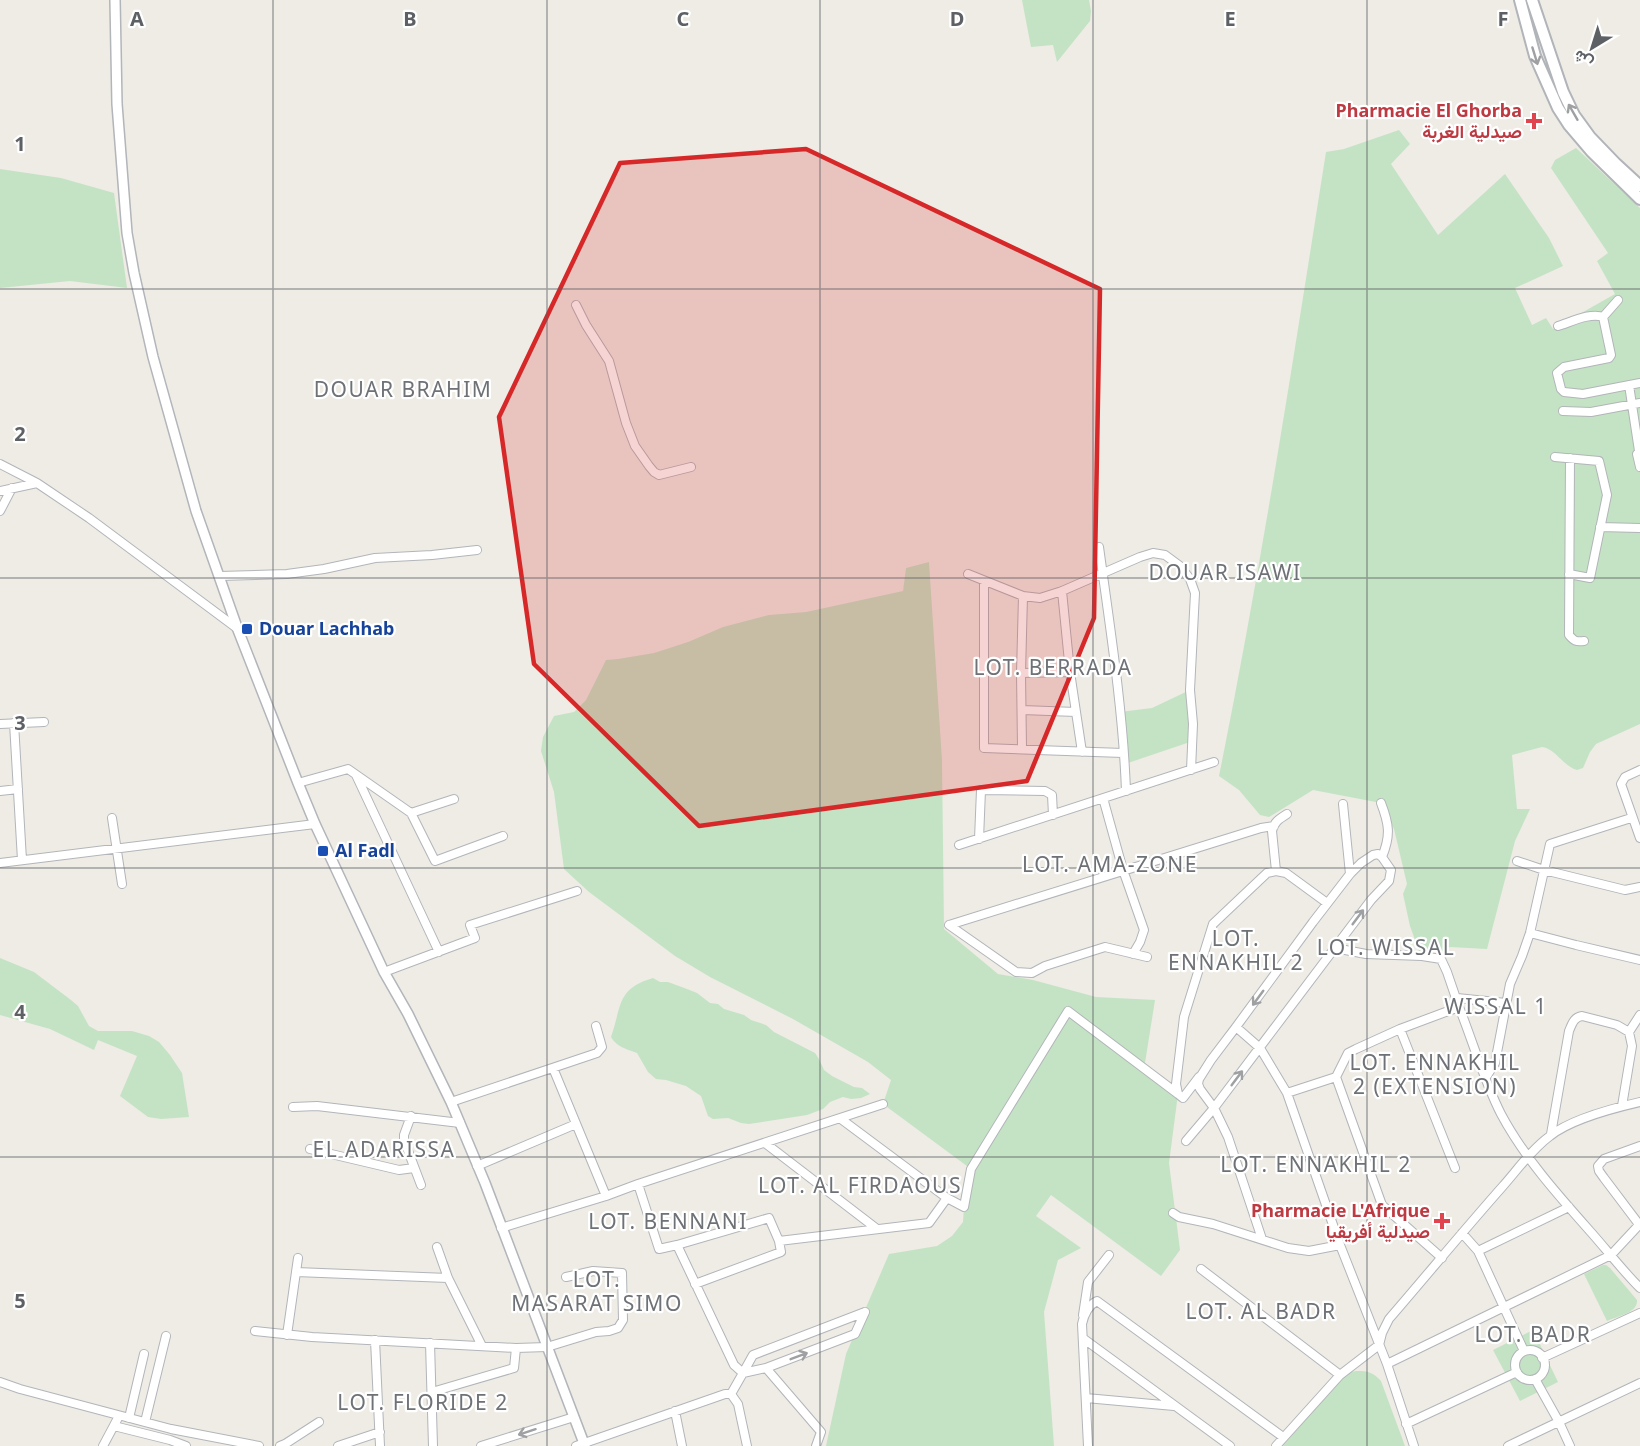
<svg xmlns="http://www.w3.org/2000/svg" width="1640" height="1446" viewBox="0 0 1640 1446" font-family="'Noto Sans',Vazirmatn,sans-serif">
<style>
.green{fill:#c4e3c4}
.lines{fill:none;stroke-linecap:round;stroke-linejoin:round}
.minor-casing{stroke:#b2b5b9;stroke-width:10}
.tertiary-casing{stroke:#b2b5b9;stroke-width:12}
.secondary-casing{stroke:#b1b4b8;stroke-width:14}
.minor{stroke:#fff;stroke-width:8}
.tertiary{stroke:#fff;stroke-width:9}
.secondary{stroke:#fff;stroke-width:10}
.oneway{stroke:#9ea0a2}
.marked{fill:#d62828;fill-opacity:0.2;stroke:#d62828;stroke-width:4.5;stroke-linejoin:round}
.grid{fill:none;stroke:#5d6064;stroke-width:1.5;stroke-opacity:0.55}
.health-dot{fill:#e0444e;stroke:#fff;stroke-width:2}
.transit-dot{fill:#1a4fb4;stroke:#fff;stroke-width:2}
.labels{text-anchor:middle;stroke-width:4.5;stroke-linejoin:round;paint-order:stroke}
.health-label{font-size:18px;font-weight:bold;fill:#be3a42;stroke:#fff;text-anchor:end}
.transit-label{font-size:18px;font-weight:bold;fill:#164399;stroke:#fff;text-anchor:start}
.quarter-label{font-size:21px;letter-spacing:1.5px;fill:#6e7276;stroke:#fff}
.grid-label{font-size:20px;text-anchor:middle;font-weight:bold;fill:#5d6064;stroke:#fff;stroke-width:4.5;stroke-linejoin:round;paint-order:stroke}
</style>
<rect width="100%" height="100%" fill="#eeece5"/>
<!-- green -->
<path class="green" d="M1022 0H1089L1091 11 1090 21 1057 62 1053 45 1031 47Z
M1399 130 1410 144 1391 164 1438 235 1505 174 1549 238 1563 266 1515 288 1532 325 1546 318 1553 329 1615 294 1597 261 1608 253 1551 168 1555 160 1576 148 1640 208V724L1596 744 1590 752 1583 768 1577 770C1563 766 1556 749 1542 747L1512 755 1517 809H1530L1515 841 1487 949 1450 947 1444 951H1419L1410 926 1403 894 1407 884 1394 829 1381 803 1313 790 1269 817 1260 815 1239 790 1219 776C1261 569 1293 361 1326 152L1344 149Z
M0 169 61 178 114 193 127 288 70 281 0 288Z
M929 562 942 760 944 929 998 974 1033 980 1096 997 1155 1000 1145 1063 1178 1094 1169 1163 1180 1250 1161 1276 1051 1195 1036 1216 1081 1248 1058 1260 1044 1312 1054 1446H826L846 1354 889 1254 937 1246 952 1236 963 1222 964 1207 971 1169 883 1104 891 1080 868 1062 793 1019 710 977 675 956 589 892 564 869 554 792 541 751 543 737 554 716 574 712 586 700 606 660 618 659 654 653 688 642 723 627 769 615 806 612 903 591 906 568Z
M1190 690 1193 741 1125 764 1120 712 1152 708Z
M0 958 34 972 71 1000 78 1006 89 1026 98 1031H132L149 1036 159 1042 170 1055 182 1073 189 1117 161 1119 148 1117 120 1096 137 1056 98 1040 94 1050 50 1029 0 1015Z
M653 978 660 982H668L687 989 697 993 710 1003 718 1004 724 1009 744 1015 751 1020 766 1025 774 1032 815 1053 819 1059 824 1070 832 1076 854 1087 862 1088 870 1094 861 1098 851 1099 843 1097 830 1102 823 1109 807 1115 749 1124 741 1123 728 1118 713 1119 708 1116 701 1096 686 1086 666 1080 656 1079 648 1072 637 1053C626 1049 617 1047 611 1037 622 1006 616 989 653 978Z
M1603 1265H1606L1610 1268 1637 1300C1638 1313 1617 1316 1607 1321L1584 1274Z
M1533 1330 1558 1382 1520 1401 1493 1350Z
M1357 1371C1368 1371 1373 1372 1381 1381L1405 1446H1283L1343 1377 1350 1372Z"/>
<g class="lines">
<defs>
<path id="minor" d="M1618 300 1603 317 1611 355 1609 358 1564 367 1557 373 1561 389 1564 392 1583 394 1640 383
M576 305 586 325 609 361 626 423 635 446 649 466 654 472 659 475 691 467
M1558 326C1571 322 1591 312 1603 317
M1629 385 1639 451
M1563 411 1591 412 1640 403
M1640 451 1637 454 1640 467
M1555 457 1599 461 1607 495 1590 578 1569 574
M1570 458 1569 635C1574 641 1576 642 1584 641
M0 464 37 483
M0 491 37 483 89 518 238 629
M0 511 12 488
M1600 527 1640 528
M1099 547C1110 627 1123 709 1126 791
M968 574 1023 596 1040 598 1062 591 1140 557 1153 553 1165 555 1180 566 1190 579 1195 593 1190 690 1193 724 1191 770
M219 576 287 574 324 569 375 558 432 555 477 550
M984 581V748L1123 753
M1062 591 1070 672 1082 752
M1021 673 1070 672
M1022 710 1076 712
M14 723 22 860
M0 724 44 722
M1022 748 1021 673 1023 596
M1640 770 1625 777 1621 784 1640 838
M356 775 439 952
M298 783 348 769 411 813
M0 791 18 789
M1103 798 1123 870 1144 930 1140 942 1133 954
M454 799 411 813 435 861 503 836
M1381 803C1389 824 1391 835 1382 857
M1343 804 1350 874
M112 818 122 884
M979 839 981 790 1045 791 1052 795 1053 815
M959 845 1214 762
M1517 861 1544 870 1625 890 1640 887
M0 863 315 824
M1276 871 1272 831C1274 822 1279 819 1287 814
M949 925 1261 828 1274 826
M949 925 1016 972 1032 973 1045 966 1105 947 1147 957
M1530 933 1576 945 1640 960
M1335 948 1366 954 1422 956 1441 959 1447 972 1459 1007
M384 972 475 938 470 925 577 891
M1457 998 1506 1003
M1236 1027 1260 1048 1287 1093 1340 1245 1387 1364 1414 1446
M1400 1029 1455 1168
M1629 1032 1640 1015
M553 1068 606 1196
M1199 1077 1183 1098 1178 1094 1176 1084 1184 1017 1213 924 1267 873 1276 871 1286 873 1327 903
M1336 1077 1348 1053 1356 1049 1400 1029 1459 1007C1473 1042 1484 1081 1501 1114 1524 1157 1557 1194 1589 1230 1606 1249 1622 1270 1640 1288
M1486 1077 1495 1063 1510 984 1522 956 1530 933 1550 844 1631 818
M1287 1093 1336 1077 1382 1205 1442 1258
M451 1102 597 1053 602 1047 596 1026
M293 1107 317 1106 460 1123
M411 1116 404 1135V1140L421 1185
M841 1119 947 1198 964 1207 971 1169 1068 1011 1178 1094
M1551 1134 1569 1031C1572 1024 1574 1017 1582 1016L1617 1025 1629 1032 1632 1046 1622 1106
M1186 1141 1214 1108 1371 900 1389 881 1391 870 1382 857 1378 854 1373 855 1361 863 1350 874 1313 922 1236 1027 1211 1060 1199 1079 1198 1084 1200 1089 1214 1108 1228 1137 1262 1239
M765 1143 877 1229
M310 1149 399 1170 414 1168
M477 1166 576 1124
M638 1184 659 1249 677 1245 734 1365 743 1373 731 1394
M1173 1213 1179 1217 1213 1224 1288 1248 1309 1251 1340 1245
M501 1228 606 1196 638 1184 883 1104
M1462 1233 1478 1251 1524 1351
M779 1241 929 1223 947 1198
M677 1245 769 1218 779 1241 781 1252 695 1284
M437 1247 448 1278 482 1346
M1478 1251 1569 1207
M1201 1269 1340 1375
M296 1272 448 1278
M1083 1315 1088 1282 1109 1255
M255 1331 312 1337 516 1348 547 1347 596 1332 609 1331 618 1328 623 1320 622 1273 593 1271 566 1277
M287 1335 298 1258
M1084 1339 1230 1446
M375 1340 380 1446
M430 1343 433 1446
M1515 1365a15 15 0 1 1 30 0a15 15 0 1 1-30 0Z
M1542 1358 1640 1313
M1387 1364 1611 1255 1638 1226V1223L1604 1178 1599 1171 1598 1166 1604 1159 1640 1146
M766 1368 821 1432 816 1446
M743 1373 766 1368 855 1334 865 1312
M743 1373 753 1355 865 1312
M1535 1379 1559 1422 1570 1446
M0 1382 20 1389 171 1429 259 1446
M432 1392 514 1368 516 1348
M1086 1398 1174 1406
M675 1411 682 1446
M129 1418 144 1354
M145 1422 166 1336
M1406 1424 1517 1372
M114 1426 170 1440 186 1446
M103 1446 119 1416
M280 1446 285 1444 319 1422
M338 1446 380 1432
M481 1446 574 1417
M576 1446 725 1394H731L738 1404 747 1446
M1088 1446 1082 1324C1084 1315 1089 1305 1097 1301L1283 1437
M1276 1446 1340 1375 1379 1345 1382 1333 1389 1319C1427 1275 1464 1230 1503 1186 1518 1169 1532 1149 1550 1136 1571 1119 1614 1108 1640 1102
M1508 1446 1640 1383"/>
<path id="tertiary" d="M115 0 117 104 127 233 134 273 153 357 196 511 238 630 298 783 315 824 384 972 408 1014 451 1102 485 1183 585 1446"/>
<path id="secondary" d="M1520 0 1535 56 1558 108 1569 125 1592 152 1640 199
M1532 0 1563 92 1574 115 1590 137 1616 164 1640 186"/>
</defs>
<!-- minor casing -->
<use href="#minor" class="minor-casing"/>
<!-- tertiary casing -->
<use href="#tertiary" class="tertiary-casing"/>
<!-- secondary casing -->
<use href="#secondary" class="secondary-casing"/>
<!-- minor -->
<use href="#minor" class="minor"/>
<!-- tertiary -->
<use href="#tertiary" class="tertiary"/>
<!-- secondary -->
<use href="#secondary" class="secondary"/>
</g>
<!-- one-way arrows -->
<defs><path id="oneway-shaft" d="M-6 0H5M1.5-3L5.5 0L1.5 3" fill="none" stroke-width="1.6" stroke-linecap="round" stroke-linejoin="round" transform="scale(1.5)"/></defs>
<g class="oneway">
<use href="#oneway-shaft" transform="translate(1535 56) rotate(73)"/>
<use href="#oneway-shaft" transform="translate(1573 112) rotate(-120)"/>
<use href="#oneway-shaft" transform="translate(1358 917) rotate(-53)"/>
<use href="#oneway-shaft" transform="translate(1258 998) rotate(126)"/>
<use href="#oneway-shaft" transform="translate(1237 1078) rotate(-53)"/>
<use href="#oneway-shaft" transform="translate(799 1356) rotate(-21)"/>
<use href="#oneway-shaft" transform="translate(527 1432) rotate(162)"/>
</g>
<!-- marked area -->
<path class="marked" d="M806 149 1100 289 1094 618 1027 781 699 826 534 664 499 417 620 163Z"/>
<!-- grid -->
<path class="grid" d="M273 0V1446M547 0V1446M820 0V1446M1093 0V1446M1367 0V1446M0 289H1640M0 578H1640M0 868H1640M0 1157H1640"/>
<!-- markers -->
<g class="health-dot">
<path d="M1531 112h6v6h6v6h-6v6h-6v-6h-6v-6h6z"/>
<path d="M1439 1212h6v6h6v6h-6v6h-6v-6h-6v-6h6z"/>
</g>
<g class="transit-dot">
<rect x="241" y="623" width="12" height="12" rx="3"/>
<rect x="317" y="845" width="12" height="12" rx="3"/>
</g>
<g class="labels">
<!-- health labels -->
<g class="health-label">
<text x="1522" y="117">Pharmacie El Ghorba<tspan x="1522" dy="21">صيدلية الغربة</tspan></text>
<text x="1430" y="1217">Pharmacie L'Afrique<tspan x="1430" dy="21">صيدلية أفريقيا</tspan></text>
</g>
<!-- transit labels -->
<g class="transit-label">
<text x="259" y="635">Douar Lachhab</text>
<text x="335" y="857">Al Fadl</text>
</g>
<!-- quarter labels -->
<g class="quarter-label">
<text x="403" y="397">DOUAR BRAHIM</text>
<text x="1225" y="580">DOUAR ISAWI</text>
<text x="1053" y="675">LOT. BERRADA</text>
<text x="1110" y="872">LOT. AMA-ZONE</text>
<text x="1236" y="946">LOT.<tspan x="1236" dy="24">ENNAKHIL 2</tspan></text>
<text x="1386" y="955">LOT. WISSAL</text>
<text x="1496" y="1014">WISSAL 1</text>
<text x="1435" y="1070">LOT. ENNAKHIL<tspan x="1435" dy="24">2 (EXTENSION)</tspan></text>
<text x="384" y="1157">EL ADARISSA</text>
<text x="1316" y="1172">LOT. ENNAKHIL 2</text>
<text x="860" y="1193">LOT. AL FIRDAOUS</text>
<text x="668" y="1229">LOT. BENNANI</text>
<text x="597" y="1287">LOT.<tspan x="597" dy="24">MASARAT SIMO</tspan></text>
<text x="1261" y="1319">LOT. AL BADR</text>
<text x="1533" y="1342">LOT. BADR</text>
<text x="423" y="1410">LOT. FLORIDE 2</text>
</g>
</g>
<g class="grid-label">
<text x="137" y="26">A</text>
<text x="410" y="26">B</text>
<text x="683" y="26">C</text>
<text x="957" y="26">D</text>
<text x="1230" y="26">E</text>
<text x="1503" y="26">F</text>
<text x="20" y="151">1</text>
<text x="20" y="441">2</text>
<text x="20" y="730">3</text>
<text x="20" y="1019">4</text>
<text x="20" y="1308">5</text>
</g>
<!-- north arrow -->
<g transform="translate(1592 48) rotate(218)" stroke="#ffffff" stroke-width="4.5" paint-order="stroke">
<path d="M0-4.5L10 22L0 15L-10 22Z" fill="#5d6064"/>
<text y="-9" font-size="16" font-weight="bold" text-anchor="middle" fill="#5d6064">ش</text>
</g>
</svg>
